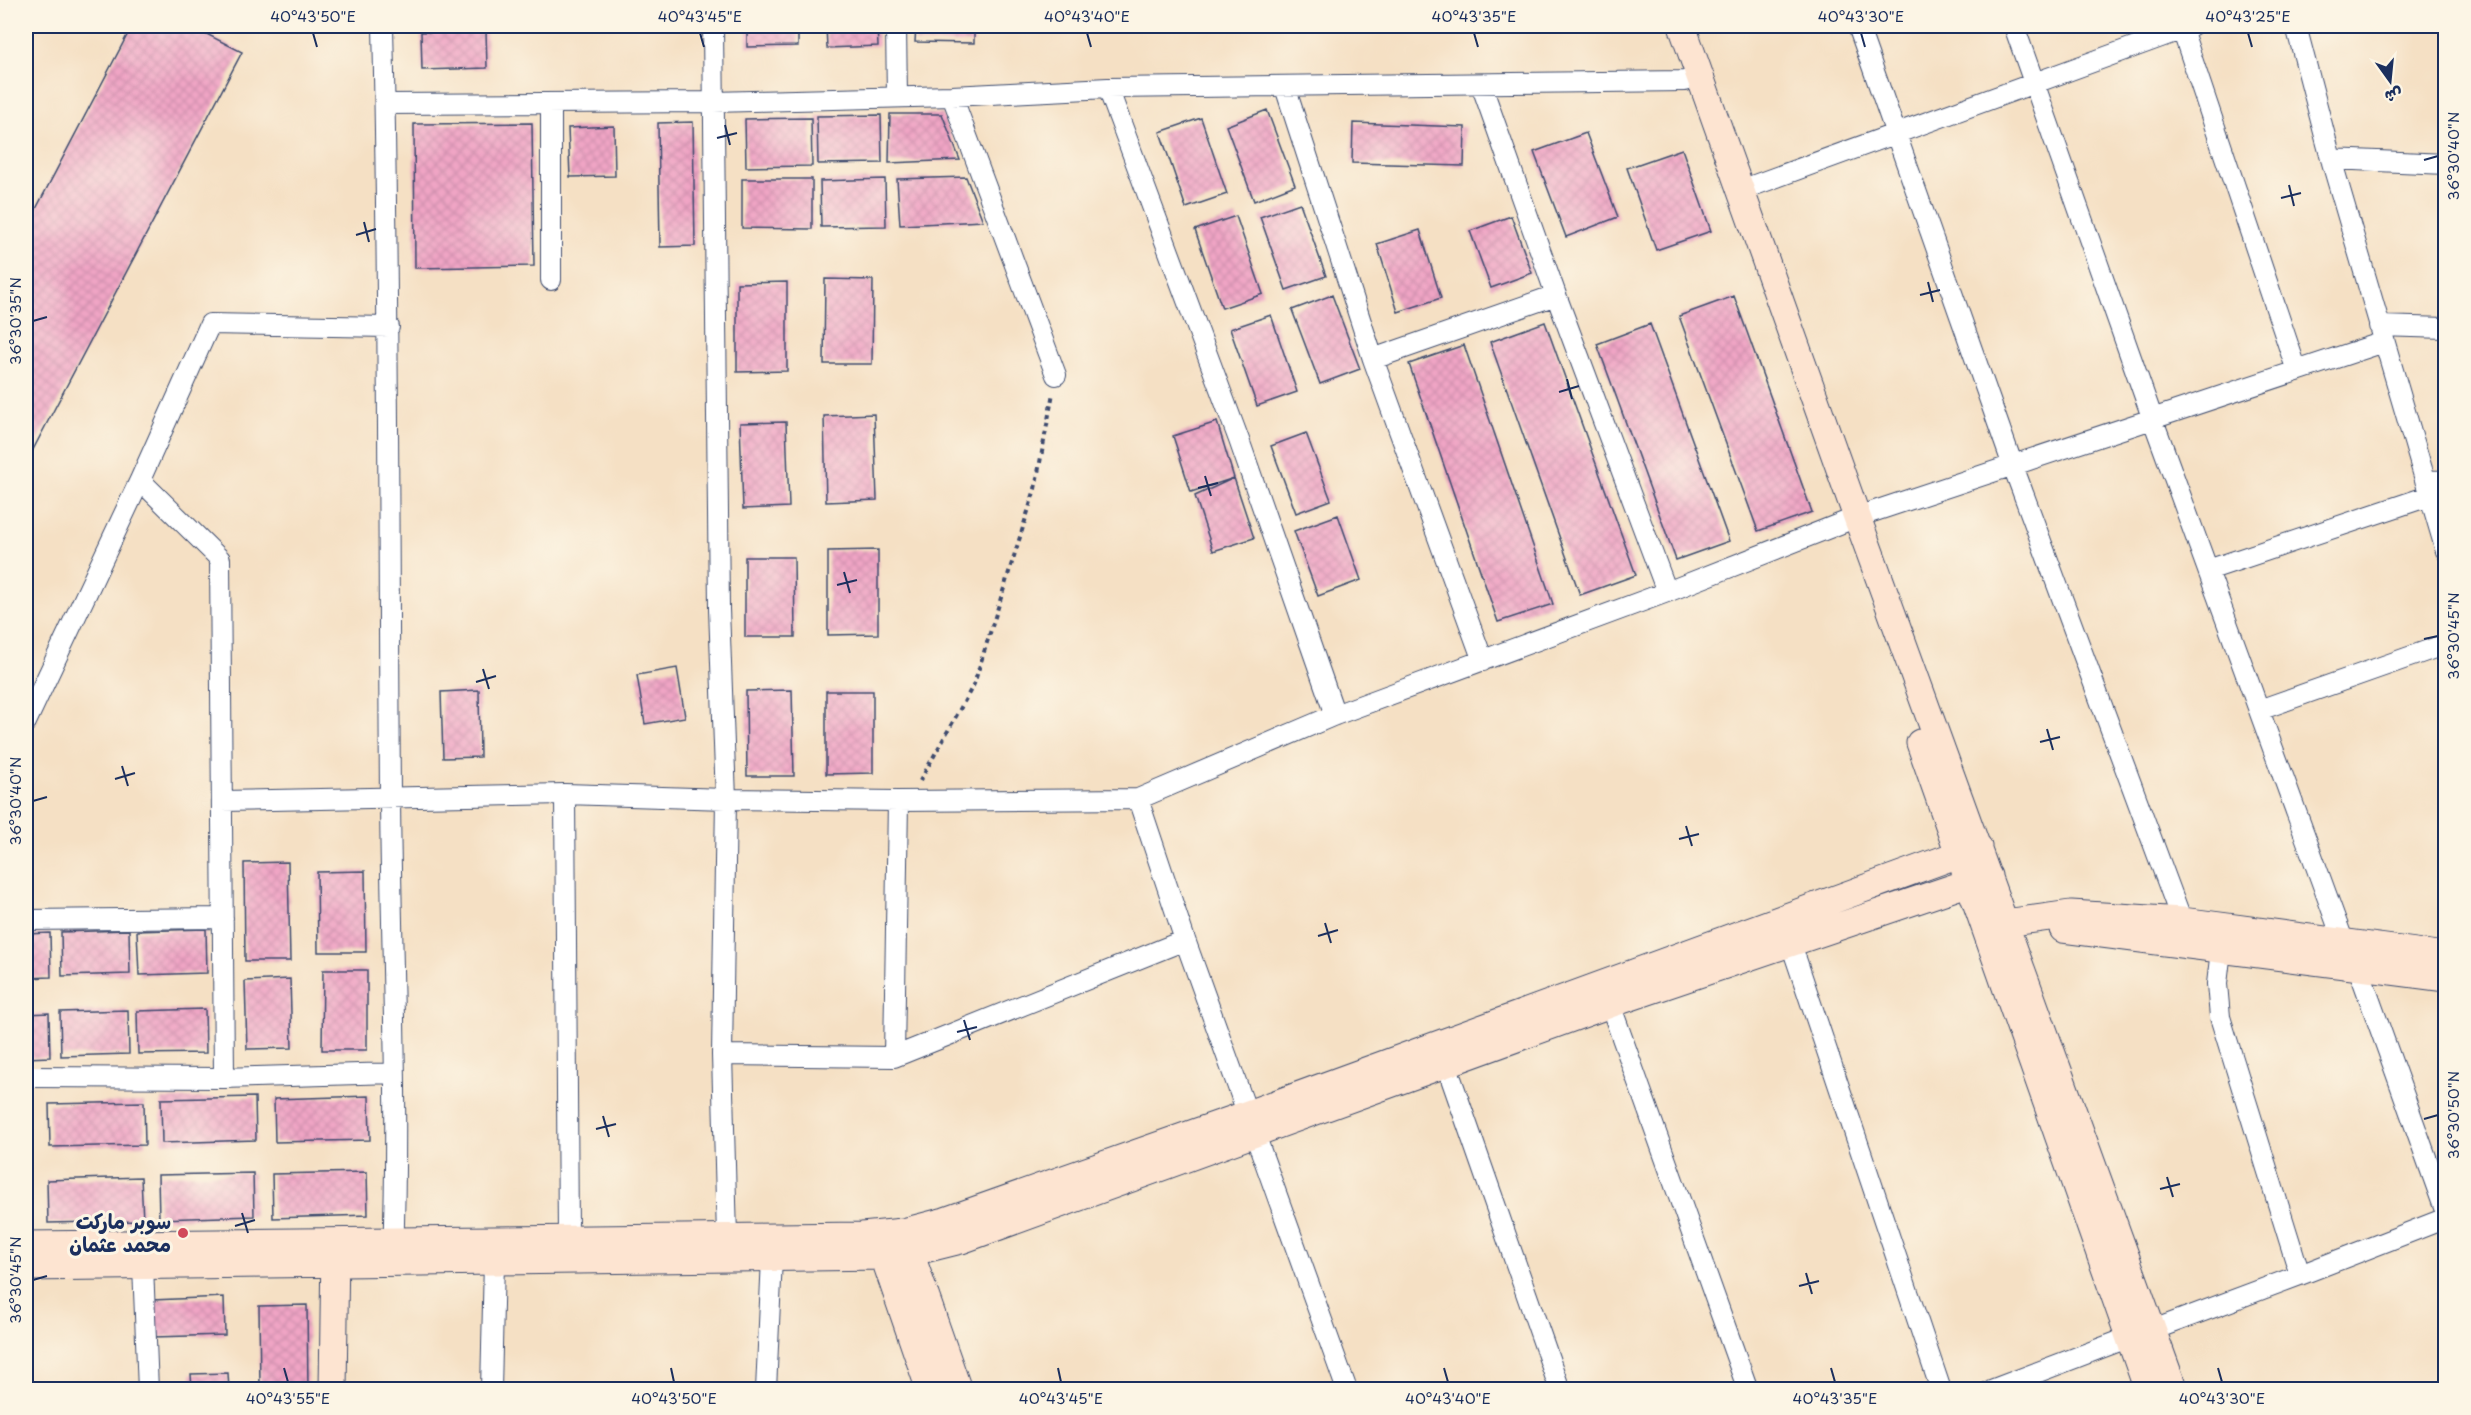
<svg xmlns="http://www.w3.org/2000/svg" width="2471" height="1415" viewBox="0 0 2471 1415" font-family="'Playpen Sans','Playpen Sans Arabic',sans-serif">
<style>
.building{fill:url(#building-cross-hatch)}
.lines{fill:none;stroke-linecap:round;stroke-linejoin:round}
.street-casing{stroke:#3c4a6d;stroke-width:22}
.secondary-casing{stroke:#3c4a6d;stroke-width:29}
.path{stroke:#3c4a6d;stroke-width:4;stroke-dasharray:4.5 4.5;stroke-linecap:butt}
.street{stroke:#fff;stroke-width:20}
.secondary{stroke:#fde4d1;stroke-width:27}
.ticks{fill:none;stroke:#1b2f5e;stroke-width:2}
.poi-dot{fill:#d1495b;stroke:#fcf5e5;stroke-width:2}
.labels{text-anchor:middle;stroke-width:6;stroke-linejoin:round;paint-order:stroke}
.poi-label{font-size:20px;font-weight:bold;fill:#1b2f5e;stroke:#fcf5e5;text-anchor:end}
.neatline{fill:none;stroke:#1b2f5e;stroke-width:2}
.ticks-label{font-size:15px;text-anchor:middle;fill:#1b2f5e}
</style>
<defs>
<pattern id="building-cross-hatch" width="8" height="8" patternUnits="userSpaceOnUse" patternTransform="scale(1.5)"><rect width="8" height="8" fill="#f0a5c5"/><path d="M0 0l8 8M0 8l8-8" fill="none" stroke="#cd8eac"/></pattern>
</defs>
<rect width="100%" height="100%" fill="#fcf5e5"/>
<filter id="ink" filterUnits="userSpaceOnUse"><feTurbulence type="fractalNoise" baseFrequency=".0167" numOctaves="2"/><feDisplacementMap in="SourceGraphic" scale="12" xChannelSelector="R" yChannelSelector="G"/><feConvolveMatrix kernelMatrix="1 2 1 2 8 2 1 2 1" color-interpolation-filters="sRGB"/></filter>
<filter id="wash" filterUnits="userSpaceOnUse"><feTurbulence type="fractalNoise" baseFrequency=".008" numOctaves="4" result="noise"/><feDisplacementMap in="SourceGraphic" scale="24" xChannelSelector="R" yChannelSelector="G"/><feGaussianBlur stdDeviation="1.35" result="paint"/><feColorMatrix in="noise" values="0 0 0 0 0 0 0 0 0 0 0 0 0 0 0 0 0 1.4 0 .05"/><feComposite in="paint" operator="in"/></filter>
<g filter="url(#wash)">
<rect width="100%" height="100%" fill="#f5e0c4"/>
<g id="blocks">
<!-- building -->
<path class="building" d="M132 26H191L242 52 26 463V228Z
M747 26H798V46L747 47Z
M826 26H877L878 46 827 48Z
M916 26H974V43L915 42Z
M486 31 487 68 422 70 421 32Z
M1267 110 1295 185 1254 201 1226 126Z
M890 114H942L960 160 889 163Z
M881 115 882 163 818 164 817 116Z
M811 118 812 166 746 167 745 119Z
M1201 118 1227 194 1186 208 1160 132Z
M693 122 695 246 660 247 658 123Z
M532 123 534 266 415 268 414 124Z
M1353 123 1465 127 1464 166 1352 163Z
M614 126 615 176 570 177 568 128Z
M1586 133 1618 217 1566 237 1534 152Z
M1682 149 1711 231 1656 250 1627 168Z
M966 177 983 221 900 225 897 179Z
M742 179H812V229L742 228Z
M885 179 886 226 821 227 820 181Z
M1300 203 1326 276 1286 290 1260 217Z
M1236 216 1263 294 1222 308 1195 230Z
M1511 216 1532 273 1491 288 1470 231Z
M1420 230 1441 298 1398 312 1377 244Z
M825 279 873 280 872 364H824Z
M787 282V371L737 372V283Z
M1332 295 1360 369 1320 384 1292 310Z
M1734 296 1812 512 1758 531 1679 316Z
M1271 315 1297 392 1257 406 1230 329Z
M1545 322 1636 575 1580 595 1490 342Z
M1650 324 1729 541 1676 560 1597 344Z
M1464 345 1553 604 1498 622 1409 364Z
M874 414 877 500 826 502 824 416Z
M786 422 789 507 743 509 740 423Z
M1217 422 1234 478 1191 492 1173 436Z
M1306 433 1331 500 1296 513 1271 446Z
M1234 478 1254 538 1213 551 1195 496Z
M1338 515 1361 580 1318 596 1294 531Z
M878 550V634L828 635V551Z
M745 557H794L795 637H745Z
M677 668 685 717 645 724 637 675Z
M479 690 480 757 443 758 441 692Z
M792 690 794 776H747L746 691Z
M826 691H873V773L826 774Z
M288 862 290 961H245L244 863Z
M365 871 366 952H318L317 872Z
M206 929 207 973 139 975 137 931Z
M129 930 130 974 62 976 61 932Z
M50 933 51 977 26 978V934Z
M323 970H367V1050H322Z
M290 979 292 1048 247 1049 245 981Z
M205 1009 206 1053 138 1054 137 1011Z
M128 1010 129 1054 61 1056 60 1012Z
M49 1013 50 1057 26 1058V1014Z
M369 1096 370 1140 275 1142 274 1099Z
M255 1097 256 1140 162 1143 161 1099Z
M144 1102 145 1145 50 1147 49 1104Z
M367 1172 368 1215 273 1218 272 1174Z
M253 1173 254 1216 159 1219 158 1175Z
M141 1177 143 1221 48 1223 47 1180Z
M224 1297 225 1335 153 1337 152 1300Z
M307 1305 308 1390H260L259 1306Z
M228 1373 229 1390H192L191 1374Z"/>
</g>
</g>
<g filter="url(#ink)">
<use href="#blocks" fill-opacity="0" stroke="#3c4a6d" stroke-width="1.5"/>
<g class="lines">
<defs>
<path id="street" d="M383 26C389 282 388 539 390 796 391 948 399 1101 393 1253
M713 26 719 609 726 799 722 1055 727 1237
M896 26 897 97
M1858 26 2013 466 2182 921
M2014 26 2153 420 2344 943
M2181 26 2297 371
M2296 26 2331 159 2446 551
M1481 84 1556 295 1667 592
M1285 87 1373 359 1483 661
M1108 88 1239 440 1335 715
M952 96 1056 375
M385 104 714 102 952 96 1108 88 1685 81 1700 76
M2331 159 2446 164
M1741 190 2191 26
M551 280V103
M2379 326 2446 328
M1373 359 1556 295
M140 480 220 559 224 1078
M2425 480 2446 481
M2208 570 2429 496
M2259 710 2446 644
M26 722 140 480 210 324 389 327
M565 794 568 1238
M1138 799 1185 940 1347 1390
M222 801 565 794 726 799 898 801 1138 799 1335 715 1667 592 1857 517 2384 342
M26 920 223 918
M1790 941 1941 1390
M2221 950 2217 984 2220 1017 2300 1275
M2358 967 2446 1213
M1610 1004 1748 1390
M722 1055 894 1057 1185 940
M894 1057 898 801
M1446 1064 1560 1390
M26 1077 224 1078 394 1073
M143 1266 148 1390
M2153 1330 2300 1275 2446 1218
M491 1390 494 1261
M766 1390 772 1258
M1991 1390 2130 1337"/>
<path id="secondary" d="M1682 26 1857 517 2174 1390
M1920 743 2148 1390
M1989 928 2005 923 2071 914 2182 921 2446 956
M2063 929 2446 978
M905 1238 958 1390
M878 1239 930 1390
M26 1245 862 1236 903 1232 945 1221 1248 1114 1978 847
M26 1267 883 1256 909 1253 961 1240 1610 1004 1988 876
M333 1390 335 1247"/>
</defs>
<!-- street casing -->
<use href="#street" class="street-casing"/>
<!-- secondary casing -->
<use href="#secondary" class="secondary-casing"/>
<!-- path -->
<path class="path" d="M920 781 974 684 1035 489 1053 393"/>
<!-- street -->
<use href="#street" class="street"/>
<!-- secondary -->
<use href="#secondary" class="secondary"/>
</g>
</g>
<!-- ticks -->
<path class="ticks" d="M313 33 317 47M700 33 704 47M1087 33 1091 47M1474 33 1478 47M1861 33 1865 47M2248 33 2252 47M725 125 730 145M717 138 737 133M2424 160 2438 156M2289 185 2294 206M2281 198 2301 193M364 222 369 242M356 235 376 229M1928 282 1933 302M1920 295 1940 290M33 321 47 317M1567 379 1572 399M1559 392 1579 386M1205 476 1211 496M1198 488 1218 483M844 572 850 593M837 585 857 580M2424 639 2438 636M483 669 489 689M476 682 496 676M2047 729 2053 750M2040 742 2060 737M122 766 128 786M115 779 135 773M33 801 47 797M1686 826 1692 846M1679 839 1699 834M1325 923 1331 943M1318 936 1338 930M964 1020 970 1040M957 1032 977 1027M603 1116 609 1137M2424 1119 2438 1115M596 1129 616 1124M2167 1177 2173 1197M2160 1189 2180 1184M242 1213 248 1233M235 1226 255 1220M1806 1273 1812 1294M33 1280 47 1276M1799 1286 1819 1281M284 1368 288 1382M671 1368 674 1382M1058 1368 1061 1382M1444 1368 1448 1382M1831 1368 1835 1382M2218 1368 2222 1382"/>
<!-- markers -->
<circle class="poi-dot" cx="183" cy="1233" r="6"/>
<g class="labels">
<!-- poi labels -->
<g class="poi-label">
<text x="171" y="1229">سوبر ماركت<tspan x="171" dy="23">محمد عثمان</tspan></text>
</g>
</g>
<!-- margin -->
<rect width="2471" height="1415" fill="none" stroke="#fcf5e5" stroke-width="66"/>
<!-- north arrow -->
<g transform="translate(2390 81) rotate(165)" stroke="#fcf5e5" stroke-width="4.5" paint-order="stroke">
<path d="M0-4.5L10 22L0 15L-10 22Z" fill="#1b2f5e"/>
<text y="-9" font-size="16" font-weight="bold" text-anchor="middle" fill="#1b2f5e">ش</text>
</g>
<rect x="33" y="33" width="2405" height="1349" class="neatline"/>
<g class="ticks-label">
<text x="313" y="22">40°43'50"E</text>
<text x="700" y="22">40°43'45"E</text>
<text x="1087" y="22">40°43'40"E</text>
<text x="1474" y="22">40°43'35"E</text>
<text x="1861" y="22">40°43'30"E</text>
<text x="2248" y="22">40°43'25"E</text>
<text transform="translate(2454 156) rotate(-90)" y="5">36°30'40"N</text>
<text transform="translate(16 321) rotate(-90)" y="5">36°30'35"N</text>
<text transform="translate(2454 636) rotate(-90)" y="5">36°30'45"N</text>
<text transform="translate(16 801) rotate(-90)" y="5">36°30'40"N</text>
<text transform="translate(2454 1115) rotate(-90)" y="5">36°30'50"N</text>
<text transform="translate(16 1280) rotate(-90)" y="5">36°30'45"N</text>
<text x="288" y="1404">40°43'55"E</text>
<text x="674" y="1404">40°43'50"E</text>
<text x="1061" y="1404">40°43'45"E</text>
<text x="1448" y="1404">40°43'40"E</text>
<text x="1835" y="1404">40°43'35"E</text>
<text x="2222" y="1404">40°43'30"E</text>
</g>
</svg>
